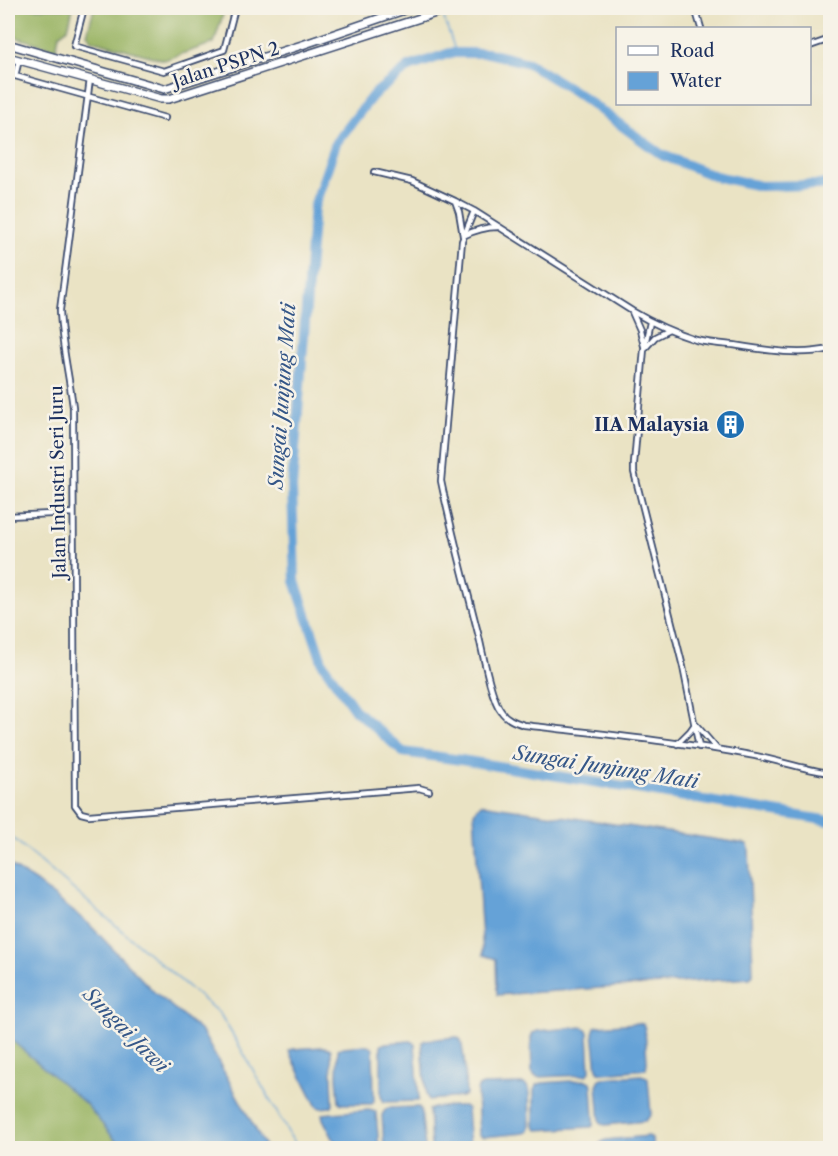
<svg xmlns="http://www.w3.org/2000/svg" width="838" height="1156" viewBox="0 0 838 1156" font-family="'Libre Caslon Text',serif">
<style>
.forest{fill:#9cb667;stroke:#5c7262;stroke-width:1.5}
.water{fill:#65a2d7;stroke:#40689a;stroke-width:1.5}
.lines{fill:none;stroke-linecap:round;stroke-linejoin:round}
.stream{stroke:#65a2d7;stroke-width:1.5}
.river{stroke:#65a2d7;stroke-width:10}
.street-casing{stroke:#3a4a6d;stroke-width:8}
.secondary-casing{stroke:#3a4a6d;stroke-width:10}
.street{stroke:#fff;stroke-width:4.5}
.secondary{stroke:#fff;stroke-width:7}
.labels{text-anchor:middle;stroke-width:5;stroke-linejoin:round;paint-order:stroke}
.street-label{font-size:18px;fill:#1b2f5e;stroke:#f7f3e8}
.poi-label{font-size:18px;font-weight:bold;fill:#1b2f5e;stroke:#f7f3e8;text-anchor:end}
.water-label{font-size:20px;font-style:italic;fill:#355788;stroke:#f7f3e8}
</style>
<rect width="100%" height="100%" fill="#f7f3e8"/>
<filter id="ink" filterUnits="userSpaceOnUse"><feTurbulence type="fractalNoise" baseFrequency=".0167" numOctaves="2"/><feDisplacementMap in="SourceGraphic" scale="12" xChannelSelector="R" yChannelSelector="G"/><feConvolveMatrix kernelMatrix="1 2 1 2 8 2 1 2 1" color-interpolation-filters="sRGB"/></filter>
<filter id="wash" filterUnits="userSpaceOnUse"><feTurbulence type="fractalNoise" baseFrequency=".008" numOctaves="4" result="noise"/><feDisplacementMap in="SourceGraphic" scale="24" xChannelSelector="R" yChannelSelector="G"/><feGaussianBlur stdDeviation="1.35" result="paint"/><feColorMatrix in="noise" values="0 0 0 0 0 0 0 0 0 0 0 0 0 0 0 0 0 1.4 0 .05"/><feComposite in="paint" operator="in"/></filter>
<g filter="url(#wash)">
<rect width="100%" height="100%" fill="#eae3c4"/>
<!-- forest -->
<path class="forest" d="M8 8H73L68 28 59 35 56 49 8 35Z
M94 8H225L214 43 164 60 92 40 87 34Z
M8 1037 86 1104 122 1148H8Z"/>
<!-- water -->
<path class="water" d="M481 804 747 844 749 848 753 974 750 978 497 995 496 959 483 955 474 812Z
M8 864 36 882 89 924 153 991 202 1032 266 1148H122L86 1104 8 1037Z
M636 1023 643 1024 645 1029 647 1062 646 1069 605 1073 599 1072 597 1069 593 1033 595 1027 598 1026Z
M583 1027 587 1030 588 1033 590 1072 586 1075 538 1077 535 1076 532 1072 531 1038 533 1033 538 1031Z
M457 1037 461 1040 464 1058 466 1095 461 1097 429 1100 426 1095 422 1043 425 1040Z
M411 1041 415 1044 419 1099 418 1101 384 1102 381 1096V1045L386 1043Z
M367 1045 372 1047 373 1049 374 1101 372 1104H342L339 1102 337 1077 338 1049 343 1047Z
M323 1047 329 1048 331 1050 333 1104 331 1107 320 1108 316 1105 289 1051 293 1049Z
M641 1075 647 1077 648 1080 651 1115 645 1121 605 1125 600 1122 597 1085 600 1079 603 1078Z
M586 1080 591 1082 592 1086 594 1119V1125L591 1127 537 1130 534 1126V1090L537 1085 542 1083Z
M524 1084 528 1087 529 1091 530 1126 529 1130 525 1133 483 1137 479 1135 477 1092 478 1087 483 1085Z
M454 1106H464L467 1109 470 1148H431L429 1110 433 1108Z
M418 1107 421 1110 425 1148H384L382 1115 385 1110 388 1108Z
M369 1110 376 1112 379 1148H338L323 1119 322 1114Z
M649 1136 652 1139 653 1148H600V1143L606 1140Z"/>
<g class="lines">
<!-- stream -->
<path class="stream" d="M444 18 456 53
M8 834 220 1014 240 1047 297 1148"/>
<!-- river -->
<path class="river" d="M830 183 820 185 760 186 715 176 662 155 574 91 528 63 488 53H450L409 67 373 95 336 143 314 207 292 487 295 581 323 664 355 710 403 752 461 760 830 821"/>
</g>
</g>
<g filter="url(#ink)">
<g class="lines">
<defs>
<path id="street" d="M84 8 74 46 164 71 224 50 235 8
M695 8 701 28
M810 46 830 39
M19 60 15 76 165 118
M90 79 60 310C61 342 69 375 73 407L75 805 81 813 89 815 419 788 429 791
M374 172 412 181 455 201 474 211 632 311C652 323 674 333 696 340 708 343 721 344 733 345 765 350 799 356 830 349
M455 201 459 212 463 236
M474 211 462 241 441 481C452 534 466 585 479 637 483 654 491 699 501 711 506 719 515 722 524 725 599 734 676 741 750 755 777 760 803 769 830 773
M463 236C475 230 485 227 498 227
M632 312 640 330 644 346
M650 322 644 349 634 464V472L683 667 699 747
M646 347 655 337 669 330
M8 516 73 513
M697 726 717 749
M677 744 690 731 695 724"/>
<path id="secondary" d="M8 44 164 89 302 45 410 8
M8 57 161 99H169L451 8"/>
</defs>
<!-- street casing -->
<use href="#street" class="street-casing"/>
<!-- secondary casing -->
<use href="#secondary" class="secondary-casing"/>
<!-- street -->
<use href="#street" class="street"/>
<!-- secondary -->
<use href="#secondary" class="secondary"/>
</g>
</g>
<!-- icons -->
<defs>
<symbol id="building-disc" viewBox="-11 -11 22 22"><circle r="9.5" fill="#1f6fb2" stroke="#f7f3e8"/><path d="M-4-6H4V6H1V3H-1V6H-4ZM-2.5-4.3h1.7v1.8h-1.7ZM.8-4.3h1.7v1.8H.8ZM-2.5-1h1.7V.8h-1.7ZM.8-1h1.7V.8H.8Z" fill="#fff"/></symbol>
</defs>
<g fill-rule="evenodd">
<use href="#building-disc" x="714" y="408" width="33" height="33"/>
</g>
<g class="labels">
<!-- street labels -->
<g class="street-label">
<text transform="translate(226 65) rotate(-18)" y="6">Jalan PSPN 2</text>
<text transform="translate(58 482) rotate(-91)" y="6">Jalan Industri Seri Juru</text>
</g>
<!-- poi labels -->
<g class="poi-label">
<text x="709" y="431">IIA Malaysia</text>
</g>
<!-- water labels -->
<g class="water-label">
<text transform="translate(282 396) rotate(-86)" y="7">Sungai Junjung Mati</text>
<text transform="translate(606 767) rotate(9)" y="7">Sungai Junjung Mati</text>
<text transform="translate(126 1030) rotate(45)" y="7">Sungai Jawi</text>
</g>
</g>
<!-- margin -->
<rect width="838" height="1156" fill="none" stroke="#f7f3e8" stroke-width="30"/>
<!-- legend -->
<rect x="616" y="27" width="195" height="78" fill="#f7f3e8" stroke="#9fa5b1" stroke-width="1.5"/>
<rect x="628" y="46" width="30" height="9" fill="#ffffff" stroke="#9fa5b1" stroke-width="1.5"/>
<text x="670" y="57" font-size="18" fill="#1b2f5e">Road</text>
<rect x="628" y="72" width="30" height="18" fill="#65a2d7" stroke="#9fa5b1" stroke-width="1.5"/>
<text x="670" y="87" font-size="18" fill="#1b2f5e">Water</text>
</svg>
